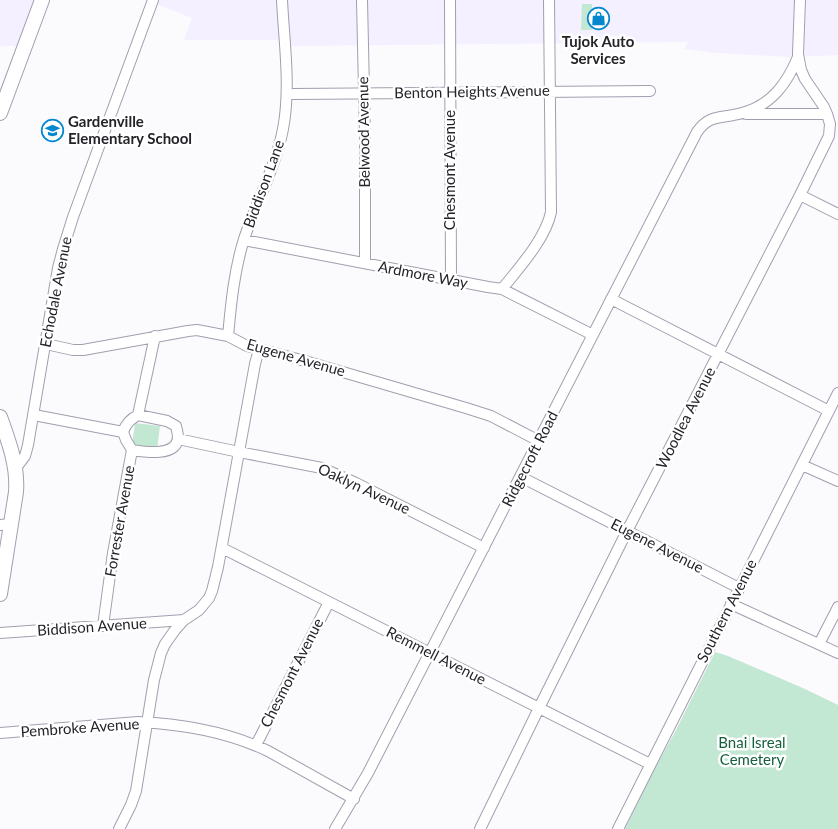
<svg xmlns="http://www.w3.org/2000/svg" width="838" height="829" viewBox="0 0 838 829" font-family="Lato,sans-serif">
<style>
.built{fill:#f4f0ff}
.green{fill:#c2e7d2}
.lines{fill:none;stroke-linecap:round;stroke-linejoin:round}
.street-casing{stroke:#a39eaf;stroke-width:12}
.secondary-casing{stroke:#a39eaf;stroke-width:16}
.street{stroke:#fff;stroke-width:10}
.secondary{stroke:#fff;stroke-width:14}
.labels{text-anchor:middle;stroke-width:5;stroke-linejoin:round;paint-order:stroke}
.poi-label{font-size:15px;font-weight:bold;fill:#25232a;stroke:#fff}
.street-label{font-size:15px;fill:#25232a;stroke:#fff}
.park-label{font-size:15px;fill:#166040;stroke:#fff}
</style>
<rect width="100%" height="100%" fill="#fbfafd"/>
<!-- built -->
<path class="built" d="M0 0H42L26 46H0Z
M155 0H838V55L790 57 716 53 684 49 688 42 285 46 284 40H184L192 18 154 3Z"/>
<!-- green -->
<path class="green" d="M582 4H592V30H581Z
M135 423 160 426 157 449 132 446Z
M715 652 728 656 805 689 838 705V829H625L650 777 675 732Z"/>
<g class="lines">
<defs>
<path id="street" d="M362 0 365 136V263
M450 0 451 280
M293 94 650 91
M746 114H827
M800 195 838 214
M244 240 488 287 502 289 593 335
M502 289C519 268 546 238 551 212L549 0
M611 299 829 411
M228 336C231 304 234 271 244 239 256 203 276 166 283 129 291 87 284 42 282 0
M46 344 73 350H83L188 331 197 330 228 336 247 346 305 361 466 408 491 416 539 441
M34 415 123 432
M138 415 155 336
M178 439 239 452 322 468 356 483 484 548
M132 450C145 452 176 457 178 438 178 434 177 430 176 426L167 421 138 415
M802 465 838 481
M15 469 25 456 28 445 58 268 63 249 73 217 153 0
M521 477 739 588
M0 525 11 524
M222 548 650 764
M731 604 838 653
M103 626 113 553 132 450 126 440 123 432C126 423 131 419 138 415
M0 633 184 620
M819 644 838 607
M0 733 138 722C182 724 228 732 268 751L354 799
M256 745 329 602
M119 829 131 805 136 791 154 680 161 653 165 644 175 630 184 620 199 610 209 598 212 591 218 567 255 364 259 349
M335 829 368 773 697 132C710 113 723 119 742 113 772 105 787 83 798 57
M480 829 539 708 627 531 800 195 829 136 830 124 827 114 824 107 805 79 801 70 798 54 800 0
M618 829 838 393"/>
<path id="secondary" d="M0 113 42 0
M0 417C9 442 18 466 16 492L0 594"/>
</defs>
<!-- street casing -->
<use href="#street" class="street-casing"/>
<!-- secondary casing -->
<use href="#secondary" class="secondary-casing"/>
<!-- street -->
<use href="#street" class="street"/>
<!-- secondary -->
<use href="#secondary" class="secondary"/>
</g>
<!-- icons -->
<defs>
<symbol id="shop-ring" viewBox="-11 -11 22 22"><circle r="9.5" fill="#fff" stroke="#0487ce" stroke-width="1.5"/><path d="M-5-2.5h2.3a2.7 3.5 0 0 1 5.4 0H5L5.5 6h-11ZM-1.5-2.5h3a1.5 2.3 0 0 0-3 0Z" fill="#0487ce"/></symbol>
<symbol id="school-ring" viewBox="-11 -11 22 22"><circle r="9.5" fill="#fff" stroke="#0487ce" stroke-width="1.5"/><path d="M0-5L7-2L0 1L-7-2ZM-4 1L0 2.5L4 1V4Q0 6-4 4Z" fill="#0487ce"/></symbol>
</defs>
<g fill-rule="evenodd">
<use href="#shop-ring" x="586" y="6" width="25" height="25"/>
<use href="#school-ring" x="40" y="118" width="25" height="25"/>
</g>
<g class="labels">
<!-- poi labels -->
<g class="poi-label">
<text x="598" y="47">Tujok Auto<tspan x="598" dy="17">Services</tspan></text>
<text x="68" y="127" text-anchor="start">Gardenville<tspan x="68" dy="17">Elementary School</tspan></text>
</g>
<!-- street labels -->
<g class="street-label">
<text transform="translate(472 92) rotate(-1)" y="5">Benton Heights Avenue</text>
<text transform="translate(364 132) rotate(-91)" y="5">Belwood Avenue</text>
<text transform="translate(450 170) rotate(-90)" y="5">Chesmont Avenue</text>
<text transform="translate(264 184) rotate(-70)" y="5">Biddison Lane</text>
<text transform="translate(423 275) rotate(11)" y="5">Ardmore Way</text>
<text transform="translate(56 292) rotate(-79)" y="5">Echodale Avenue</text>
<text transform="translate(296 358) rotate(16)" y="5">Eugene Avenue</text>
<text transform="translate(686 418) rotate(-63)" y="5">Woodlea Avenue</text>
<text transform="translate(530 459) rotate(-63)" y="5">Ridgecroft Road</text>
<text transform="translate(364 489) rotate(25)" y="5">Oaklyn Avenue</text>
<text transform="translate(120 521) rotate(-80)" y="5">Forrester Avenue</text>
<text transform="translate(657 546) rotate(27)" y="5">Eugene Avenue</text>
<text transform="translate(727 611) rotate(-63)" y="5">Southern Avenue</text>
<text transform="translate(92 627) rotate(-4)" y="5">Biddison Avenue</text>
<text transform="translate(436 656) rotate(27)" y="5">Remmell Avenue</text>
<text transform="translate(292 673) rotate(-63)" y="5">Chesmont Avenue</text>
<text transform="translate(80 728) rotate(-4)" y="5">Pembroke Avenue</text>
</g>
<!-- park labels -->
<g class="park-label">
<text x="752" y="748">Bnai Isreal<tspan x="752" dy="17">Cemetery</tspan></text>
</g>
</g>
</svg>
